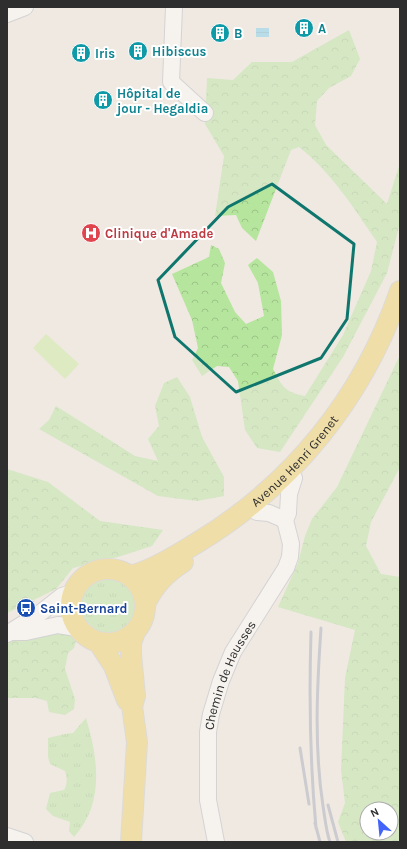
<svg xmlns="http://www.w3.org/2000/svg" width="407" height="849" viewBox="0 0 407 849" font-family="Karla,sans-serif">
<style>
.grass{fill:url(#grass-tufts)}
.forest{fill:url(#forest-crowns);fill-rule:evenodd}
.pitch{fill:#c9ec9a}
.water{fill:url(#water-rules)}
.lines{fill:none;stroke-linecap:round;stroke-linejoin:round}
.minor-casing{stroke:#b4b7c1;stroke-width:18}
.major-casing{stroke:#c9c9c9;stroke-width:22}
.minor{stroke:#fff;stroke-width:16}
.major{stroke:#f2d163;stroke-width:20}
.rail{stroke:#a3a6b8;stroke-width:3}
.marked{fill:none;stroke:#0f766e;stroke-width:3;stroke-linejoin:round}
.labels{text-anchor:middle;stroke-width:4;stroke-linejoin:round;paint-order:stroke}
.culture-label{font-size:13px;font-weight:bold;fill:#0d838f;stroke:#fff;text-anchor:start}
.health-label{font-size:13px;font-weight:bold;fill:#be3a42;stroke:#fff;text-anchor:start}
.street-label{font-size:13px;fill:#2e2e2e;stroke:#fff}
.transit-label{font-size:13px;font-weight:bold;fill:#164399;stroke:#fff;text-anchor:start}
</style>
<defs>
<pattern id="grass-tufts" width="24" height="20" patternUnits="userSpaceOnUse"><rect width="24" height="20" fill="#b6e59e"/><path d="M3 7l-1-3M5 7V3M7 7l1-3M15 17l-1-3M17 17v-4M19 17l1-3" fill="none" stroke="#9dc588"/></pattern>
<pattern id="forest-crowns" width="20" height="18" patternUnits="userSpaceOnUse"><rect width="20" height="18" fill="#b6e59e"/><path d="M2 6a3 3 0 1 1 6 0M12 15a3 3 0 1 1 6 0" fill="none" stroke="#9dc588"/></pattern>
<pattern id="water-rules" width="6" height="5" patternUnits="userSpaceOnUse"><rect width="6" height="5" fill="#75cff0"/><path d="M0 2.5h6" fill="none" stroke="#66b2ce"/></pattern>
</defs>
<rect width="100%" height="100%" fill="#efe9e1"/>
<!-- grass -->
<path class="grass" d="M107 575C150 582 147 635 103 636L87 622 80 619C72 595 81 579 107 575Z
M86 718C98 758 105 803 74 837L69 831 70 822 53 816 46 809 50 793 64 790C68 783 67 778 65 771L50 764 48 757V738L65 734 73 733Z"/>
<!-- forest -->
<path class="forest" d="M349 30 360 59 351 76 329 88 317 101 315 125 326 145 387 204 400 163V223L387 273 343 357 280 452 257 448 245 430 238 381 229 367 217 366 202 376 192 360 198 348 192 320 172 274 209 257 211 245 219 249 225 263 221 283 235 312 246 324 264 316 258 283 248 265 257 258 273 272 281 301 282 335 273 369C282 386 284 392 305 396L343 335 371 271 377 242C354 208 331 172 299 147L291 150 256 241 242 228 236 215 215 216 224 156 205 124 207 78 233 80 252 62H292Z
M400 355V467L371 522 366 546 381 574 400 577V842H346L338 822 345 803 341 770 345 678 355 630 278 607 298 563 305 536 312 519 337 487ZM367 809H391V833H367Z
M177 377 190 397 202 437 224 477V496L197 501 158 496 39 429 49 420 56 406 135 456 158 461 148 439 159 426 155 406 164 383Z
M7 469 48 482 100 521 163 530 152 546 118 557 73 568 56 589 7 613Z
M55 629 73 633 77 638 74 648 68 653 65 669 75 699 74 709 65 715 49 712 47 701 36 698H7V643L22 637Z"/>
<!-- pitch -->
<path class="pitch" d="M46 334 79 364 65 379 33 348Z"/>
<!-- water -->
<path class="water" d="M256 28H269V37H256Z"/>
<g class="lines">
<defs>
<g id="minor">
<path d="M174 7 171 82 205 113"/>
<path d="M7 14 25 7"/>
<path d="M257 512 269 513 285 520"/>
<path d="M14 632H26L58 625 77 628"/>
<path d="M7 634 39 614 62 596 72 593"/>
<path d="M7 836 25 842"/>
<path id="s1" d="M216 842 208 800V732L211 714 221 681 233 652 286 568 290 557 291 544 285 520 288 513 289 494 294 478"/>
</g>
<g id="major">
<circle cx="108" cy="606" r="37"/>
<path id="s2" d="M130 576C153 570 175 556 195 544 292 486 363 398 400 291"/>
<path d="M145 604C155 584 166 573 183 562"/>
<path d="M99 643 114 666 127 700"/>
<path d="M131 842 137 742 132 706 135 696 131 654V643L135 632"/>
</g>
</defs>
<!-- minor casing -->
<use href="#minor" class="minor-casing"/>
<!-- major casing -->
<use href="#major" class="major-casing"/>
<!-- minor -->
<use href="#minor" class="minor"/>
<!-- major -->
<use href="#major" class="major"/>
<!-- rail -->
<path class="rail" d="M321 628C317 687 314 747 323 806 325 818 326 831 330 842
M311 632C309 697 310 763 316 828
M300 748 309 804
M328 805 338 842
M315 823 320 842"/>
</g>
<!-- marked area -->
<path d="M0 0H407V849H0ZM272 184 354 244 347 319 321 358 236 392 175 337 158 280 228 207Z" fill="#efe9e1" fill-opacity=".55" fill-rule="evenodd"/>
<path class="marked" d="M272 184 354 244 347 319 321 358 236 392 175 337 158 280 228 207Z"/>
<!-- icons -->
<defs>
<symbol id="building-disc" viewBox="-11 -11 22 22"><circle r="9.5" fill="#0f9aa8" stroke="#fff"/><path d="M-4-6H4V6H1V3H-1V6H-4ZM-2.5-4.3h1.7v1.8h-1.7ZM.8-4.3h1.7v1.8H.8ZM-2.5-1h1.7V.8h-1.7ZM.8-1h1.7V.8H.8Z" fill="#fff"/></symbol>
<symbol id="hospital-disc" viewBox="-11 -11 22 22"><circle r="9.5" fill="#e0444e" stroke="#fff"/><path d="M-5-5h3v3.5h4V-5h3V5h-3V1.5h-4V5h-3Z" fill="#fff"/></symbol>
<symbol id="bus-disc" viewBox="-11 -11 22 22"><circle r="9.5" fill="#1a4fb4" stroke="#fff"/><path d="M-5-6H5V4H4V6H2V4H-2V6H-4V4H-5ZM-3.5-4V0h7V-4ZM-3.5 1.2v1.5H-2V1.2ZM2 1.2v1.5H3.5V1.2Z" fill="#fff"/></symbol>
</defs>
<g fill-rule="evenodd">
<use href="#building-disc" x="293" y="17" width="22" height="22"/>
<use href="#building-disc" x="209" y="22" width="22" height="22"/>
<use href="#building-disc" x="127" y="40" width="22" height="22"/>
<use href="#building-disc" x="70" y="42" width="22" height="22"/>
<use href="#building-disc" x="92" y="89" width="22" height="22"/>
<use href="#hospital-disc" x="80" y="222" width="22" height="22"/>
<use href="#bus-disc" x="15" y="597" width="22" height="22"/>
</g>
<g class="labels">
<!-- culture labels -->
<g class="culture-label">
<text x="318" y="33">A</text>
<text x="234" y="38">B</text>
<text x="152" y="56">Hibiscus</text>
<text x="95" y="58">Iris</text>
<text x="117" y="98">Hôpital de<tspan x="117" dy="15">jour - Hegaldia</tspan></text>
</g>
<!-- health labels -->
<g class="health-label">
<text x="105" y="238">Clinique d'Amade</text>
</g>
<!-- street labels -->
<g class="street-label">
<text dy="5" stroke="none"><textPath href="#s2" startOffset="203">Avenue Henri Grenet</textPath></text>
<text dy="5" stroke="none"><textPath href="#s1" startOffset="172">Chemin de Hausses</textPath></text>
</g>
<!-- transit labels -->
<g class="transit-label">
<text x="40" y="613">Saint-Bernard</text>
</g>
</g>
<!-- border -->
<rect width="407" height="849" fill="none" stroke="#2e2e2e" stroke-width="16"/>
<!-- north arrow -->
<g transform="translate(379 821) rotate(333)"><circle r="19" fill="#ffffff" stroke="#ababab"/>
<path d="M0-3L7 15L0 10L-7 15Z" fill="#4264fb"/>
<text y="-6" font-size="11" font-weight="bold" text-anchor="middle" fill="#2e2e2e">N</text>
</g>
</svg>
